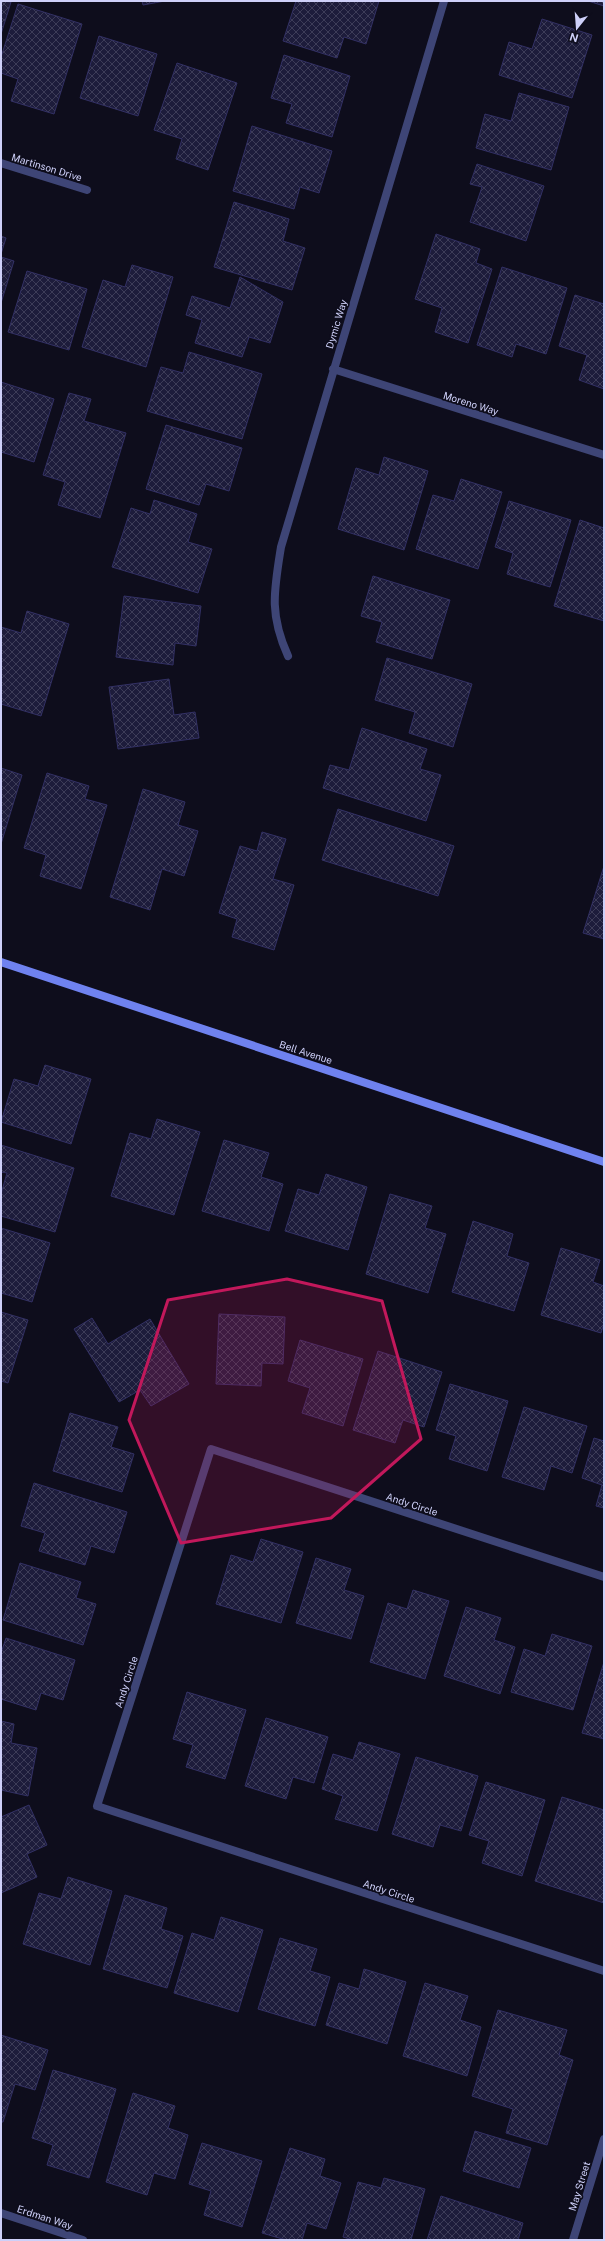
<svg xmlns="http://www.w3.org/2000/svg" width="605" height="2241" viewBox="0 0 605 2241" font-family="'Public Sans',sans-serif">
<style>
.building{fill:url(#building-cross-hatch);stroke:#323064}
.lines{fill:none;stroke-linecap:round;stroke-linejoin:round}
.street{stroke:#3e4576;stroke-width:8}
.secondary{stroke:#6f82ef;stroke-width:8}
.marked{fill:#c2185b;fill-opacity:0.2;stroke:#c2185b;stroke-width:3;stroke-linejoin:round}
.labels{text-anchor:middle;stroke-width:3.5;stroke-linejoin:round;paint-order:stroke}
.street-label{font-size:10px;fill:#ced0f9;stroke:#0e0d1c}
</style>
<defs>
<pattern id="building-cross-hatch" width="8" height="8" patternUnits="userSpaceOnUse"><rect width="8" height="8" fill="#1d1c3b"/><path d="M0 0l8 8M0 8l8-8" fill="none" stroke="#3d3c58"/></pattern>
</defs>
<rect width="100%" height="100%" fill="#0e0d1c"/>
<!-- building -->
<path class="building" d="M1 1 11 2 1 34Z
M142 1H165L143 5Z
M296 1H379L366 44 344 37 337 58 283 41Z
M588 1H604V6Z
M18 4 82 24 54 114 11 101 18 79 1 73V57Z
M542 19 592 35 572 98 499 75 509 42 532 49Z
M99 36 157 54 138 116 80 98Z
M284 55 350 76 332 137 286 123 292 104 271 98Z
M177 63 237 83 208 170 176 159 182 139 154 130Z
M519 93 569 107 551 170 476 148 485 114 511 121Z
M252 126 332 151 319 193 300 187 294 209 233 191Z
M477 164 544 186 526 241 470 222 482 187 470 184Z
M234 202 289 219 283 241 305 248 292 290 214 267Z
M436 234 480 249 476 263 492 269 468 343 435 332 442 308 415 299Z
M1 236 6 238 1 254Z
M1 257 14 261 1 303Z
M132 265 173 277 146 367 82 347 103 280 125 287Z
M502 267 567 288 546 354 516 344 512 357 477 345Z
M27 271 87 289 69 350 8 332Z
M240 277 283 302 270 343 249 337 242 357 195 343 202 320 186 315 192 296 230 308Z
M575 295 604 304V389L579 380 587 355 559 346Z
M189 352 262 374 242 439 147 411 161 367 183 373Z
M1 382 54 399 34 462 1 452Z
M69 393 91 399 84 421 126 433 100 518 58 505 65 482 43 475Z
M166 425 242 448 229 491 206 484 199 505 146 489Z
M384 457 428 471 404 550 338 529 356 468 379 475Z
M461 479 502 492 478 569 416 549 433 495 454 501Z
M154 500 197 514 188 542 212 549 198 593 112 567 131 508 150 514Z
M509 501 571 520 550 587 507 574 513 553 495 547Z
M580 520 604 528V621L554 606Z
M373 576 450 600 432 659 376 642 382 622 361 616Z
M124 596 201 606 196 646 175 643 173 665 116 657Z
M27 611 69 624 41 716 1 704V627L21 633Z
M387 658 472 684 453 747 409 733 415 712 375 700Z
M169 679 174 715 195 712 199 738 118 749 109 687Z
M362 728 427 749 420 769 441 775 426 821 323 788 330 765 349 770Z
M1 768 22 775 1 844Z
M47 773 89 786 85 799 107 805 81 889 40 876 46 855 24 848Z
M143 789 185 802 178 825 198 831 184 876 162 869 150 910 110 897Z
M338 809 454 846 438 896 322 860Z
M262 832 286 839 273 879 294 885 274 950 232 937 237 919 219 913 240 846 257 851Z
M604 866V939L583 933Z
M45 1065 91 1079 71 1144 1 1122 14 1079 38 1086Z
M157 1119 200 1132 174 1215 111 1196 130 1133 151 1139Z
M224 1140 269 1153 261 1177 283 1184 269 1231 202 1211Z
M1 1145 74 1168 55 1232 1 1216V1194L7 1173 1 1172Z
M326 1174 367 1187 348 1250 285 1231 298 1189 319 1195Z
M390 1194 432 1206 425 1228 446 1234 428 1293 366 1274Z
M473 1221 513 1234 507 1256 529 1263 514 1311 452 1292Z
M1 1228 50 1243 32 1302 1 1293Z
M561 1248 600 1260 593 1282 604 1286V1323L601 1333 541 1315Z
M1 1312 28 1320 8 1383 1 1381Z
M219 1314 285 1317 283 1364 262 1363 261 1386 216 1384Z
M92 1318 108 1344 150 1319 189 1384 151 1406 140 1390 119 1402 74 1329Z
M300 1340 363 1359 343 1426 302 1413 310 1388 288 1381Z
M378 1351 442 1372 424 1427 403 1420 395 1443 353 1430Z
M450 1384 508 1401 487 1471 449 1459 456 1436 436 1430Z
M524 1407 587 1426 572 1473 551 1466 544 1490 502 1477Z
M70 1413 118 1427 111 1447 134 1454 122 1492 53 1471Z
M594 1438 604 1441V1508L596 1506 602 1485 582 1478Z
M34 1483 127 1512 114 1553 91 1546 85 1565 39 1551 45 1533 21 1526Z
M261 1539 303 1552 281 1623 216 1604 231 1555 253 1562Z
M316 1558 351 1569 344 1590 364 1596 351 1639 296 1623Z
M20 1563 81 1582 76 1598 96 1604 83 1645 3 1620Z
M413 1590 449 1601 425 1679 370 1662 388 1603 407 1609Z
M466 1607 501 1618 494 1640 515 1647 500 1694 444 1676Z
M552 1634 592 1646 573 1710 511 1692 524 1649 545 1656Z
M6 1638 75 1660 63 1700 41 1693 36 1710 1 1699V1653Z
M604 1662V1739L582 1733Z
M187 1692 246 1710 225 1779 186 1767 193 1745 173 1739Z
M266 1718 328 1737 314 1783 293 1777 286 1799 245 1786Z
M1 1721 14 1724 11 1743 37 1748 28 1796 1 1790Z
M359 1742 400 1754 377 1831 335 1819 343 1796 322 1789 333 1754 353 1760Z
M416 1757 478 1776 461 1831 440 1825 433 1847 392 1834Z
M486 1782 545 1800 522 1876 482 1863 489 1841 469 1835Z
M562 1797 604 1810V1903L535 1881Z
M29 1805 47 1845 27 1854 37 1877 1 1893V1817Z
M68 1877 112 1891 90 1965 23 1944 39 1893 61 1899Z
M125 1895 167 1908 161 1929 183 1936 167 1988 103 1969Z
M221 1917 263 1930 238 2012 174 1993 192 1933 214 1940Z
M280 1938 317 1949 310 1971 330 1977 315 2026 258 2009Z
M364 1969 406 1982 387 2044 326 2025 339 1983 359 1989Z
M425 1983 468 1996 460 2020 481 2027 467 2076 403 2056Z
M498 2010 567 2030 559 2055 573 2060 547 2145 506 2133 513 2109 472 2096Z
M1 2035 48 2050 35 2090 15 2084 3 2122H1Z
M53 2070 116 2089 89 2178 47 2165 53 2145 32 2138Z
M133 2093 175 2106 168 2128 188 2135 175 2179 154 2173 147 2195 106 2182Z
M475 2131 531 2148 519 2188 463 2171Z
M202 2143 262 2161 242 2227 204 2215 211 2191 189 2184Z
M290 2148 325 2159 320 2176 341 2183 326 2229 307 2223 302 2240H286L262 2233Z
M384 2178 425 2189 411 2240H353L343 2237 358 2182 381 2188Z
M441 2196 523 2223 518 2240H427Z"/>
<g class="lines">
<!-- street -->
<path class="street" d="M1 163 87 190
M333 369 604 455
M288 656C269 614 274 591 281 547L444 1
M604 1577 211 1449 97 1806 604 1971
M1 2213 83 2240
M573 2240 604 2139"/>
<!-- secondary -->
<path class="secondary" d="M1 962 604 1162"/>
</g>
<!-- marked area -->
<path class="marked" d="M287 1279 382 1301 421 1439 331 1518 181 1543 129 1420 168 1300Z"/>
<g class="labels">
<!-- street labels -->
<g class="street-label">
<text transform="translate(47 167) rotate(17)" y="4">Martinson Drive</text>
<text transform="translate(336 324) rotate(-73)" y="4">Dymic Way</text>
<text transform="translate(471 403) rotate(17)" y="4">Moreno Way</text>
<text transform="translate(306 1052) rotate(18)" y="4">Bell Avenue</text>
<text transform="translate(412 1504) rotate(18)" y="4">Andy Circle</text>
<text transform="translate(126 1682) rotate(-72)" y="4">Andy Circle</text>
<text transform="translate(389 1891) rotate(18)" y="4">Andy Circle</text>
<text transform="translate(579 2186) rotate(-73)" y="4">May Street</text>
<text transform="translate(45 2217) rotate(18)" y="4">Erdman Way</text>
</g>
</g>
<!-- border -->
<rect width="605" height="2241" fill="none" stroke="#ced0f9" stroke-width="4"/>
<!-- north arrow -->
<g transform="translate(577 28) rotate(197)" stroke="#0e0d1c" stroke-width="3" paint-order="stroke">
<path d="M0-3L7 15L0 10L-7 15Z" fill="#ced0f9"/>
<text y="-6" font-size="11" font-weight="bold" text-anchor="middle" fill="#ced0f9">N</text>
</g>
</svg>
